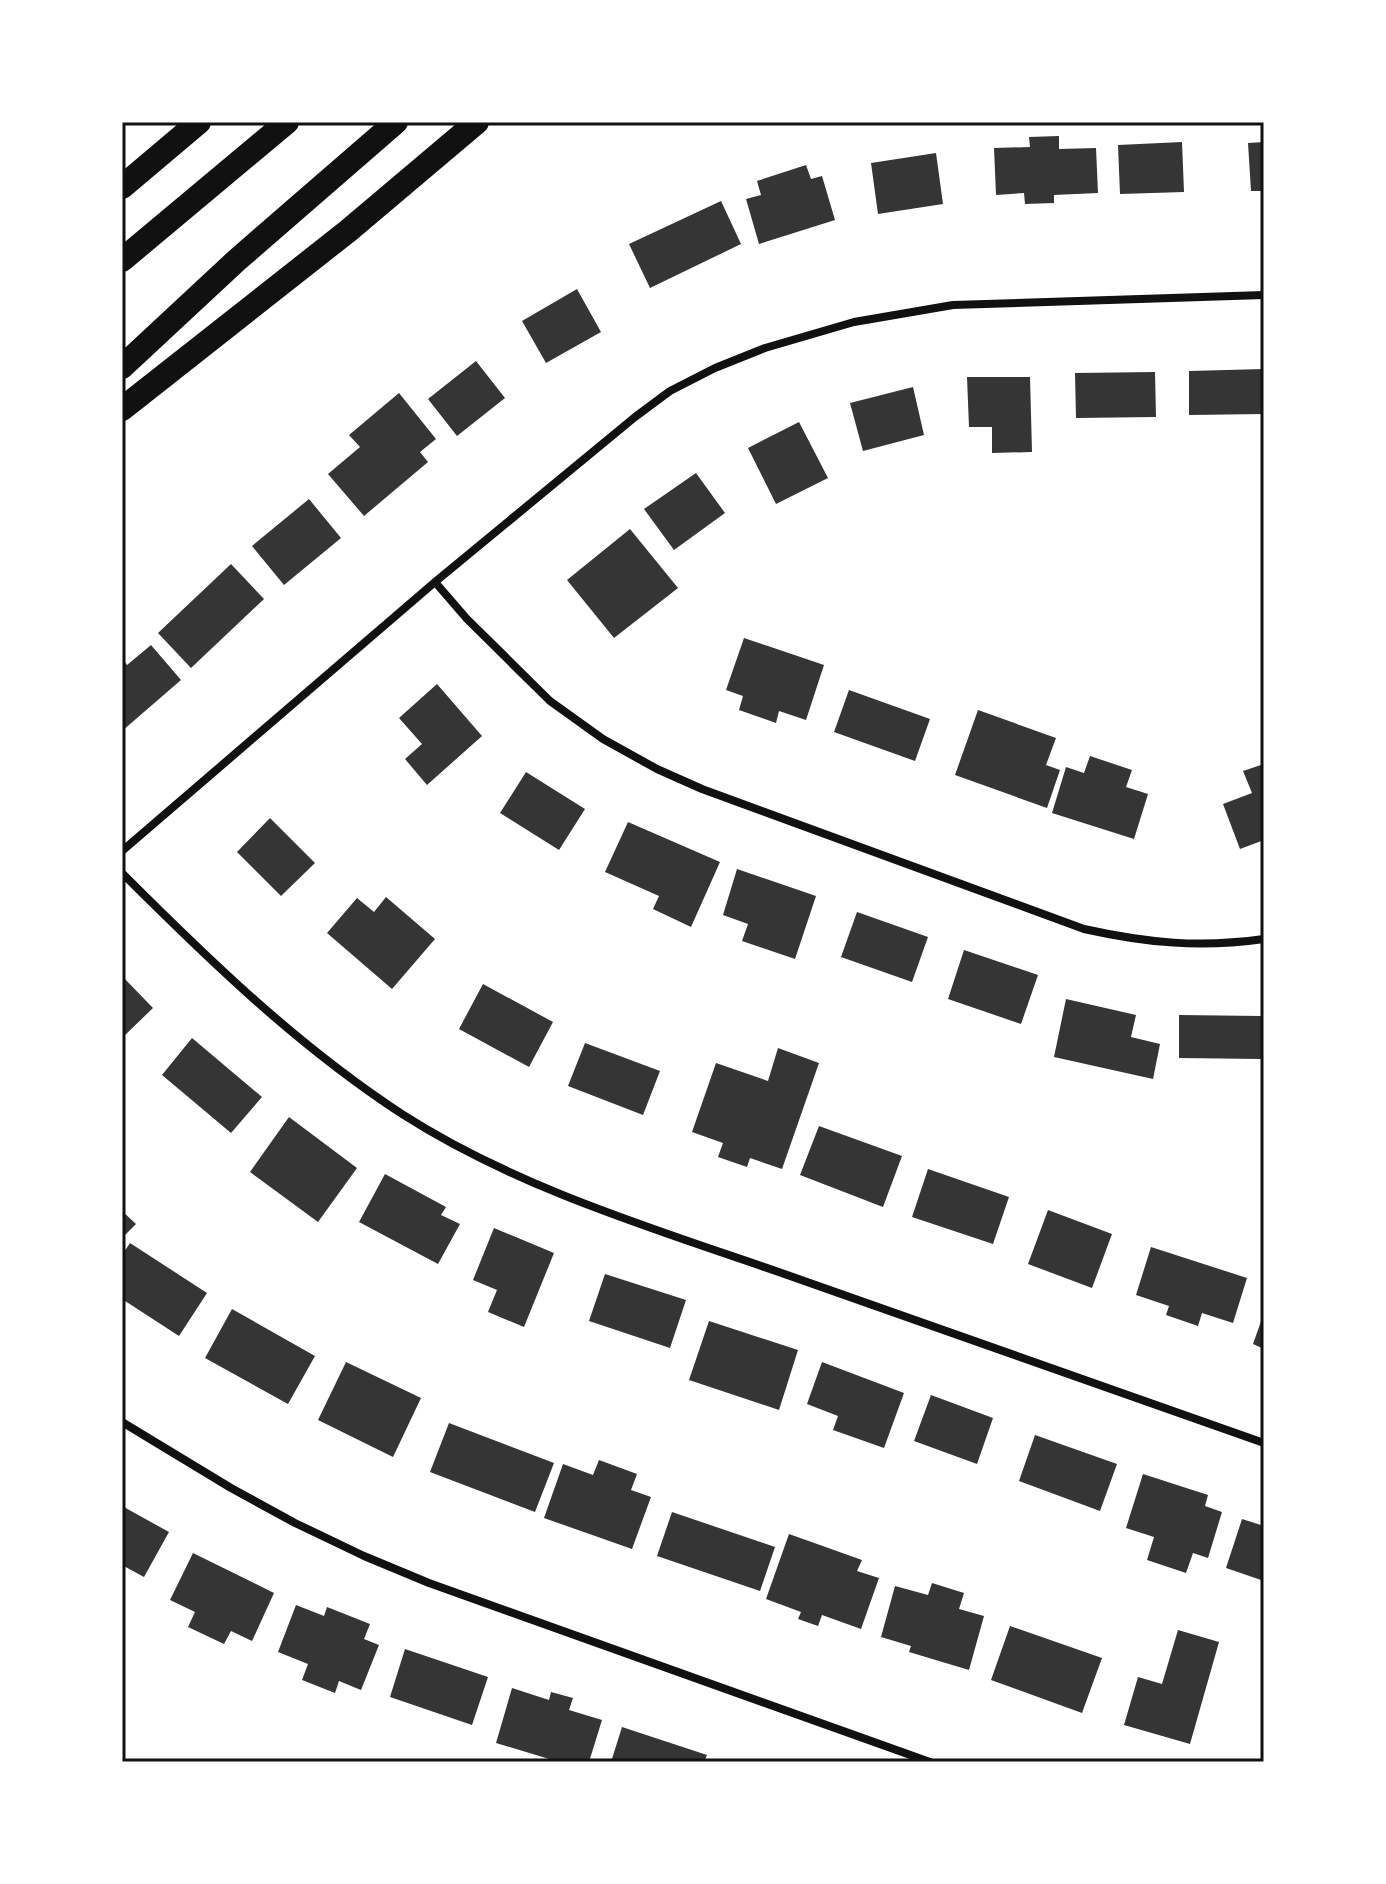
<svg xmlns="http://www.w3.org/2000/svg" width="1386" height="1884" viewBox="0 0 1386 1884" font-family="Cabin,sans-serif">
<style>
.building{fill:#353535}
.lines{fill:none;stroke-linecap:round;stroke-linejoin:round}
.minor{stroke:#111;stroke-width:8}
.motorway{stroke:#111;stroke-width:24}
.neatline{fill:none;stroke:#111;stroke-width:3}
</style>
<rect width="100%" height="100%" fill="#fff"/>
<!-- building -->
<path class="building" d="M1059 136V149L1096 148 1098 193 1054 195V203L1025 204 1024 193 996 195 994 148 1030 147 1029 137Z
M1182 142 1184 192 1120 194 1118 145Z
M1264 142V191H1251L1248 143Z
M936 153 943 204 878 214 871 163Z
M806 165 811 179 822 176 835 220 759 244 746 199 761 195 757 181Z
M721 201 741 244 650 288 629 244Z
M577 289 601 332 546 363 522 321Z
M476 361 505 398 457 436 428 399Z
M1264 369V414L1189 415V371Z
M1155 372 1156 417 1076 418 1075 373Z
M967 377H1030L1032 452 992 453V427H969Z
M913 387 924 435 863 451 850 403Z
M399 393 436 439 420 452 428 462 364 516 328 474 360 447 349 435Z
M799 422 828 478 776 504 748 448Z
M696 473 725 513 674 550 644 509Z
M309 499 341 538 284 585 252 546Z
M630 529 678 588 614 638 567 580Z
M231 564 264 599 191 668 158 633Z
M744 638 824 665 806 720 779 711 776 723 739 710 743 696 726 690Z
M151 645 181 680 122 731V658L127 665Z
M437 684 482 736 427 785 405 759 422 744 399 718Z
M849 690 930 719 915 761 834 732Z
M978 710 1056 738 1046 765 1060 770 1047 808 955 775Z
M1090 756 1132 770 1126 787 1148 794 1134 839 1052 813 1066 767 1084 773Z
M1264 764V840L1240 849 1223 804 1252 793 1243 771Z
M526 772 585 809 559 850 500 813Z
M270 818 315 863 281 896 237 852Z
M628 822 720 862 691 927 653 909 659 896 605 872Z
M737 869 816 896 795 959 742 941 748 924 723 915Z
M386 897 435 939 392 989 327 933 357 898 374 912Z
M857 912 928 937 912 982 841 957Z
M964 950 1038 975 1021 1024 948 999Z
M122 976 153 1008 122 1038Z
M483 984 553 1022 529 1067 459 1029Z
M1066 999 1136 1015 1131 1037 1160 1044 1153 1079 1054 1057Z
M1179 1015 1261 1016V1059L1179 1058Z
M192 1038 262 1097 231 1133 162 1075Z
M585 1043 660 1071 643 1115 568 1086Z
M778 1048 819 1063 782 1169 750 1158 747 1167 718 1157 723 1143 692 1132 716 1063 768 1081Z
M289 1117 357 1168 318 1222 250 1172Z
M819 1126 902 1156 883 1207 800 1175Z
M928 1169 1009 1197 993 1244 912 1217Z
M385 1174 446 1207 441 1215 460 1224 438 1264 359 1222Z
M1048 1210 1112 1234 1092 1288 1028 1264Z
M122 1211 136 1224 122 1238Z
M494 1228 554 1253 524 1327 488 1312 497 1290 473 1280Z
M130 1243 207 1293 179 1336 122 1299V1255Z
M1151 1247 1247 1278 1233 1323 1202 1313 1198 1326 1166 1315 1169 1306 1136 1295Z
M605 1274 686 1300 670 1348 589 1321Z
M232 1309 315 1356 288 1404 205 1358Z
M1264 1313V1349L1253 1344Z
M709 1321 798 1350 779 1410 689 1380Z
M346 1362 421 1398 393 1457 318 1420Z
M822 1362 904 1393 884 1448 833 1430 838 1416 807 1404Z
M931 1395 993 1418 977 1464 914 1441Z
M449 1423 554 1463 535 1512 430 1472Z
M1035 1435 1117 1464 1100 1511 1019 1481Z
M599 1460 637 1474 631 1490 651 1497 632 1549 544 1518 563 1464 593 1475Z
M1143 1474 1208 1495 1205 1506 1222 1512 1208 1558 1193 1553 1186 1573 1147 1560 1154 1537 1126 1528Z
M122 1506 169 1532 144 1577 122 1565Z
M672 1512 775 1547 760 1591 657 1556Z
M1242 1519 1264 1526V1581L1226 1568Z
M789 1534 862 1560 857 1571 879 1578 861 1629 822 1615 818 1626 798 1619 801 1612 766 1599Z
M193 1553 274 1593 252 1641 231 1631 224 1644 188 1627 195 1612 170 1600Z
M932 1583 964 1593 959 1609 984 1616 969 1670 909 1652 911 1646 881 1637 895 1586 928 1595Z
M296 1605 324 1616 327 1607 370 1624 364 1639 379 1645 361 1690 339 1681 335 1693 302 1680 308 1664 278 1652Z
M1010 1626 1102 1658 1082 1713 991 1680Z
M1178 1630 1219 1642 1190 1744 1124 1725 1138 1677 1162 1684Z
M405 1649 488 1677 472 1725 390 1697Z
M512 1688 549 1700 551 1692 573 1698 569 1710 602 1720 589 1762H559L496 1743Z
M622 1727 707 1755 704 1762H611Z"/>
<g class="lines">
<!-- minor -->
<path class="minor" d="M435 582 467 619 550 701 603 739 657 769 702 789 1084 929C1147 943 1200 948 1264 939
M122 851 435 582 635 417 670 391 715 368 765 348 854 322 953 305 1264 295
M122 873C210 961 298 1046 402 1114 514 1186 648 1227 773 1270 937 1328 1100 1385 1264 1443
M122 1422 231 1488 295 1523 364 1556 429 1583 930 1762"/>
<!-- motorway -->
<path class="motorway" d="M122 187 199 122
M122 260 287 122
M122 367 237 260 396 122
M122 409 348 231 477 122"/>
</g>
<!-- border -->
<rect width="1386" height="1884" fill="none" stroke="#ffffff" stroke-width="248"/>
<rect x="124" y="124" width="1138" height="1636" class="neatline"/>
</svg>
